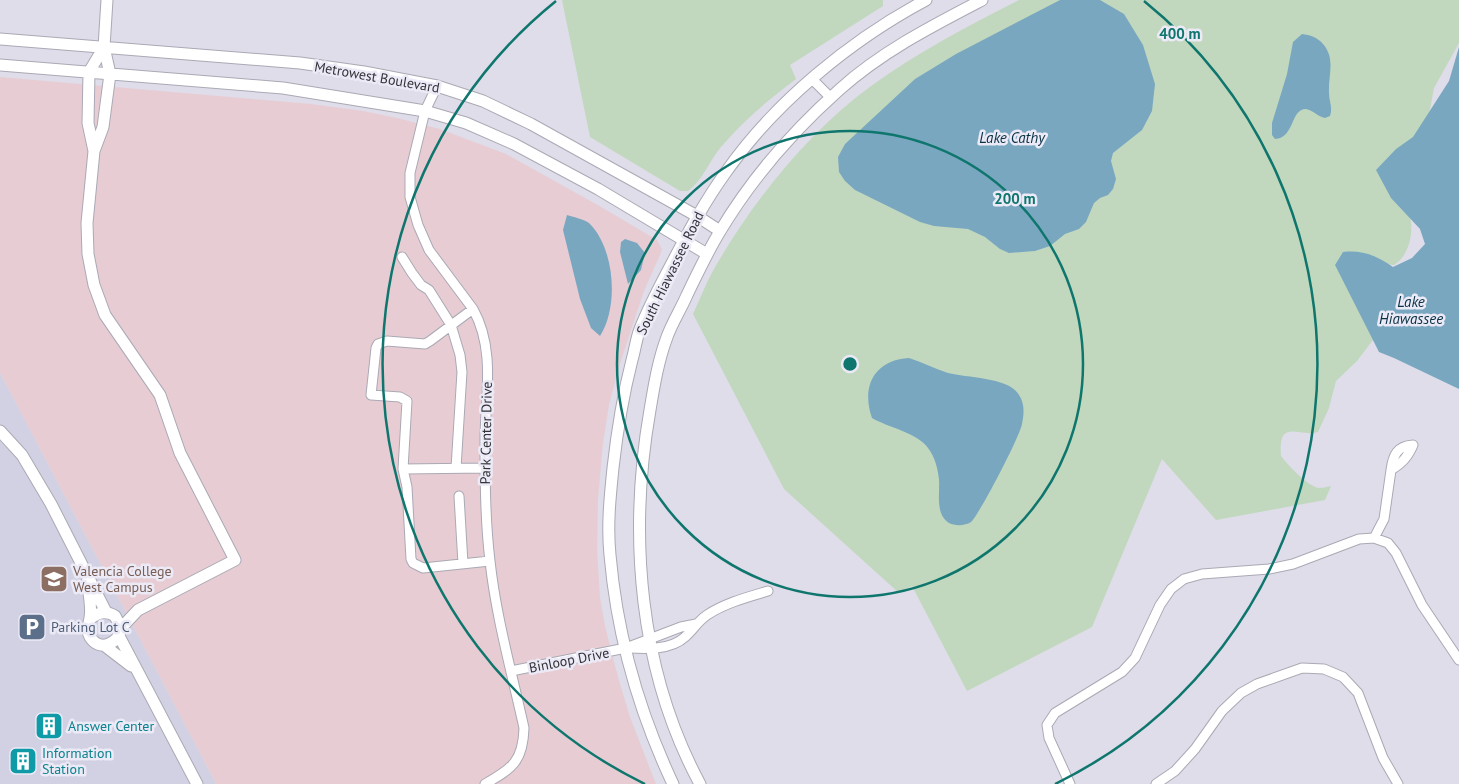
<svg xmlns="http://www.w3.org/2000/svg" width="1459" height="784" viewBox="0 0 1459 784" font-family="'PT Sans',sans-serif">
<style>
.commercial{fill:#e7cdd3}
.built{fill:#d2d1e3}
.green{fill:#c1d8be}
.water{fill:#79a7c0}
.lines{fill:none;stroke-linecap:round;stroke-linejoin:round}
.minor-casing{stroke:#aaa9b4;stroke-width:11}
.tertiary-casing{stroke:#aaa9b4;stroke-width:13}
.minor{stroke:#fff;stroke-width:9}
.tertiary{stroke:#fff;stroke-width:11}
.ring{fill:none;stroke:#0f766e;stroke-width:2.5}
.labels{text-anchor:middle;stroke-width:5;stroke-linejoin:round;paint-order:stroke}
.street-label{font-size:14px;fill:#323237;stroke:#ebeaf6}
.education-label{font-size:14px;fill:#785e54;stroke:#ebeaf6;text-anchor:start}
.service-label{font-size:14px;fill:#4e5e75;stroke:#ebeaf6;text-anchor:start}
.culture-label{font-size:14px;fill:#0d838f;stroke:#ebeaf6;text-anchor:start}
.water-label{font-size:15px;font-style:italic;fill:#083144;stroke:#ebeaf6}
.centre{fill:#0f766e;stroke:#ebeaf6;stroke-width:2.5}
.ring-label{font-size:15px;text-anchor:middle;font-weight:bold;fill:#0f766e;stroke:#ebeaf6;stroke-width:5;stroke-linejoin:round;paint-order:stroke}
</style>
<rect width="100%" height="100%" fill="#dedde9"/>
<!-- commercial -->
<path class="commercial" d="M0 77 311 104 363 111 397 118 440 129 506 154 603 208 657 240 662 249 660 255 644 291 633 324 619 367 609 405 603 443 598 499 597 550 600 597 605 626 618 677 630 717 656 784H216L0 373Z"/>
<!-- built -->
<path class="built" d="M0 373 216 784H0Z"/>
<!-- green -->
<path class="green" d="M562 0H883V6L790 65 796 79C768 100 743 121 721 147 709 161 703 180 688 191H680L590 137Z
M1019 0H1459V43L1434 88 1410 216C1414 233 1409 256 1394 265L1384 264 1382 328 1357 361 1336 381 1329 408 1318 432C1299 438 1278 417 1281 456 1288 465 1307 486 1319 488 1322 488 1327 487 1331 486L1325 500 1216 520 1162 459 1092 627 967 691 912 586 899 593 784 489 693 314C700 299 706 283 714 269 753 201 808 132 871 86 918 52 968 26 1019 0Z"/>
<!-- water -->
<path class="water" d="M1060 0H1100L1124 14 1143 45 1155 84 1152 111 1142 130 1113 153 1111 161 1116 179 1113 189 1108 195 1100 198 1094 203 1086 222 1079 229 1065 234 1050 246 1035 251 1009 253 1000 249 985 237 968 229 934 226 920 222 855 190 845 181 839 172 838 157 845 144 915 79 956 54Z
M1302 34C1310 35 1317 37 1323 44 1336 59 1328 75 1329 93 1329 102 1333 107 1330 116L1325 118C1318 117 1313 110 1306 109 1290 109 1295 138 1275 139L1272 135V123L1287 74 1293 42Z
M1459 47V389L1394 358 1379 352 1335 265 1343 252C1364 250 1377 256 1393 267L1412 258 1425 244 1420 229 1391 198 1376 170 1396 149 1413 137 1449 81Z
M567 215C573 217 583 219 589 223 615 248 619 307 600 336L591 328 580 299 563 230Z
M625 239 637 243 645 253 641 270 628 284 620 252 621 242Z
M909 358C922 362 935 369 948 373 967 378 1009 377 1019 395 1025 404 1024 414 1022 424 1020 436 979 515 971 522 965 526 955 526 949 523 935 514 940 494 939 480 938 469 935 457 928 448 918 433 887 427 872 418 861 387 874 360 909 358Z"/>
<g class="lines">
<defs>
<path id="minor" d="M812 79 831 98
M437 86 425 111 410 173V197L418 225 429 250 473 309C495 348 486 394 485 436 485 477 485 519 490 561 496 617 512 673 524 728 523 761 513 768 485 784
M402 257 412 273 421 285 429 290 451 325 460 355 462 372 456 468
M473 309 430 341 425 344 387 341 378 344 376 348 371 395 400 397 407 401 403 469 485 468
M403 469 407 487 411 559 413 563 423 568 490 561
M459 496 463 564
M1374 538 1384 519 1391 470C1402 463 1408 457 1413 445 1397 446 1393 455 1391 470
M629 648C646 649 671 650 685 637 693 630 698 621 707 615 725 603 748 597 768 591
M511 671 626 648 681 627 696 624
M1070 784 1049 738 1047 725 1055 713 1122 672 1135 658 1160 605 1171 589 1184 579 1202 574 1269 569 1293 564 1359 539 1374 538 1388 543 1396 553 1422 605 1459 660
M1156 784 1175 771 1195 749 1222 711 1241 693 1257 684 1302 668 1324 669 1343 677 1358 693 1383 758 1398 784"/>
<path id="tertiary" d="M107 0 104 47 110 74 103 127 94 151 87 223 88 254 94 285 105 315 160 395 180 453 235 560 138 610 121 628
M0 39 300 63 364 72 437 86 483 101 531 124 697 216 720 231
M0 65 283 88 425 111 466 123 514 144 598 189 707 254
M94 151 88 123 89 72 104 47
M0 431 22 455 51 504 106 612
M87 582C89 593 92 606 90 618 89 624 86 630 90 637 100 653 119 643 121 628L115 616C106 610 98 612 90 619
M119 636 197 784
M105 646 131 666
M673 784C639 712 617 635 610 555 607 526 610 497 613 468 617 432 623 395 632 360 635 350 636 339 640 329 649 306 661 284 672 263 689 231 705 201 726 172 775 102 851 40 926 0
M700 784C639 671 628 535 650 410 654 386 658 361 667 337 672 323 681 309 687 295 697 274 707 253 719 233 751 179 793 131 839 90 881 52 932 26 982 0"/>
</defs>
<!-- minor casing -->
<use href="#minor" class="minor-casing"/>
<!-- tertiary casing -->
<use href="#tertiary" class="tertiary-casing"/>
<!-- minor -->
<use href="#minor" class="minor"/>
<!-- tertiary -->
<use href="#tertiary" class="tertiary"/>
</g>
<!-- distance rings -->
<g class="ring">
<circle cx="850" cy="364" r="233"/>
<path d="M645 784A467 467 0 0 1 556 1M1144 1A467 467 0 0 1 1055 784"/>
</g>
<!-- icons -->
<defs>
<symbol id="university-square" viewBox="-11 -11 22 22"><rect x="-9" y="-9" width="18" height="18" rx="4" fill="#8d6e63" stroke="#ebeaf6"/><path d="M0-5L7-2L0 1L-7-2ZM-4 1L0 2.5L4 1V4Q0 6-4 4Z" fill="#fff"/></symbol>
<symbol id="parking-square" viewBox="-11 -11 22 22"><rect x="-9" y="-9" width="18" height="18" rx="4" fill="#5c6f8a" stroke="#ebeaf6"/><path d="M-3.5-5.5H1a3.5 3.5 0 0 1 0 7H-1V5.5H-3.5ZM-1-3.4V-.6H.8a1.4 1.4 0 0 0 0-2.8Z" fill="#fff"/></symbol>
<symbol id="building-square" viewBox="-11 -11 22 22"><rect x="-9" y="-9" width="18" height="18" rx="4" fill="#0f9aa8" stroke="#ebeaf6"/><path d="M-4-6H4V6H1V3H-1V6H-4ZM-2.5-4.3h1.7v1.8h-1.7ZM.8-4.3h1.7v1.8H.8ZM-2.5-1h1.7V.8h-1.7ZM.8-1h1.7V.8H.8Z" fill="#fff"/></symbol>
</defs>
<g fill-rule="evenodd">
<use href="#university-square" x="38" y="563" width="32" height="32"/>
<use href="#parking-square" x="16" y="611" width="32" height="32"/>
<use href="#building-square" x="33" y="710" width="32" height="32"/>
<use href="#building-square" x="7" y="745" width="32" height="32"/>
</g>
<g class="labels">
<!-- street labels -->
<g class="street-label">
<text transform="translate(377 77) rotate(10)" y="5">Metrowest Boulevard</text>
<text transform="translate(670 273) rotate(-64)" y="5">South Hiawassee Road</text>
<text transform="translate(486 433) rotate(-89)" y="5">Park Center Drive</text>
<text transform="translate(569 660) rotate(-11)" y="5">Binloop Drive</text>
</g>
<!-- education labels -->
<g class="education-label">
<text x="73" y="576">Valencia College<tspan x="73" dy="16">West Campus</tspan></text>
</g>
<!-- service labels -->
<g class="service-label">
<text x="51" y="632">Parking Lot C</text>
</g>
<!-- culture labels -->
<g class="culture-label">
<text x="68" y="731">Answer Center</text>
<text x="42" y="758">Information<tspan x="42" dy="16">Station</tspan></text>
</g>
<!-- water labels -->
<g class="water-label">
<text x="1012" y="143">Lake Cathy</text>
<text x="1411" y="307">Lake<tspan x="1411" dy="17">Hiawassee</tspan></text>
</g>
</g>
<circle cx="850" cy="364" r="8" class="centre"/>
<g class="ring-label">
<text x="1180" y="39">400 m</text>
<text x="1015" y="204">200 m</text>
</g>
</svg>
